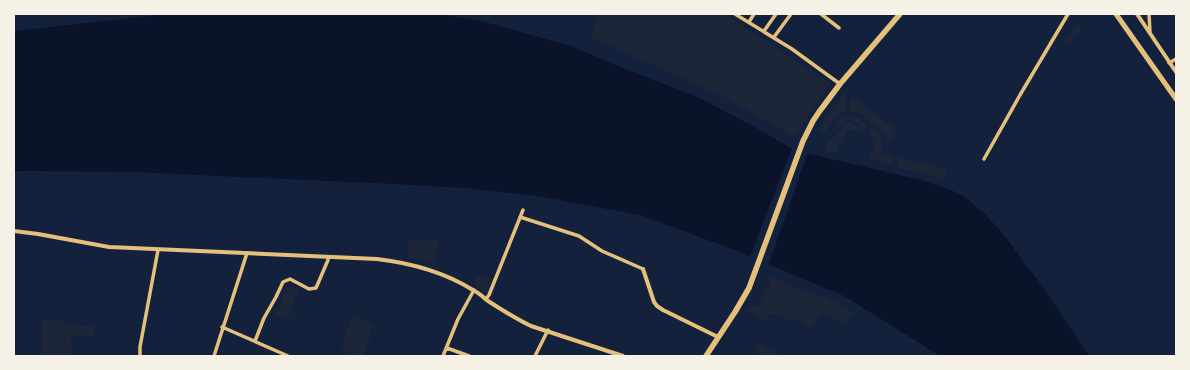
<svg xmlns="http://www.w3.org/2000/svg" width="1190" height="370" viewBox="0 0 1190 370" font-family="Roboto,sans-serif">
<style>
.green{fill:#1d2539}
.water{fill:#0b132b}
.pier{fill:#14213d}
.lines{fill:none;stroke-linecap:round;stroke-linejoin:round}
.minor{stroke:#e5c07b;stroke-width:3.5}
.tertiary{stroke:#e5c07b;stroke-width:4}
.secondary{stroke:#e5c07b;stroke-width:5}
.primary{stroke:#e5c07b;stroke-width:5.5}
</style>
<rect width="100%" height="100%" fill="#14213d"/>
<!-- green -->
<path class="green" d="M598 14H725L830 83 810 112 795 137 726 98 613 47 590 38Z
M1078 24 1082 28 1069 44 1064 40Z
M844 94 846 96 845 111C834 116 830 124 825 134L818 132C825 118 833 106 844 94Z
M852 96 897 131 886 147 885 134 881 130 857 112 849 111V104Z
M847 116H856L868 125 864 130C848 110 840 124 829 138L841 118Z
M847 122 852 123 863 132 861 134 852 129H848L838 147 837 153 826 151 828 141H831L844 124Z
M872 128C883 136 883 139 881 152L894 156 892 165 869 159C873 147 878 143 868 133Z
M899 157 948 169 944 179 897 167Z
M408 239 438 240 437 251 432 263 407 256Z
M486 275 493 280 487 293H485L473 285 477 276 484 278Z
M773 277 802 290 825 297 854 312 845 326 822 313 812 329 792 318 789 321 776 315 769 314 765 321 746 311 749 306H758Z
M291 286 300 290 297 297 295 296 293 299 295 300 287 320 275 314 282 301 286 288Z
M356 315 373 324 370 332 372 333 362 356H359L350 352 348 355 343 349 342 343 353 316Z
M43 319H64L65 324 92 326 94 328V335L92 336 71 337 72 356H42Z
M759 343 777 353 776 355 777 356H763L754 351Z"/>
<!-- water -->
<path class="water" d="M169 14H436L478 20 571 46 623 68 695 96 753 126 789 147 802 152 925 181 951 190 963 196 982 211 1001 231 1045 290 1089 356H940L844 296 732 249 640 215 537 196 465 188 393 184 135 172 14 171V31Z"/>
<!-- pier -->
<path class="pier" d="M793 146 808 152 768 266 749 259Z"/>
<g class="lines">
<!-- minor -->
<path class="minor" d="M735 14 792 49 840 84
M821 14 839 28
M1149 14 1150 32
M749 22 754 14
M764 31 776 14
M774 37 791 14
M1169 63 1176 59
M984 159 1020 95 1068 14
M520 217 579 236 602 251 643 269
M486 299 489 295 523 210
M222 327 288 356
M255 341 264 318 276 297 283 282 290 279 309 289 316 288 328 260V257
M447 348 469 356
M140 356V347L158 250
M214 356 247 253
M443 356 458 319 474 290
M535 356 548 330"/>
<!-- tertiary -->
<path class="tertiary" d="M1137 14 1176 72
M14 231 38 234 109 247 377 259C411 263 444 272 473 290 479 293 483 297 488 301 502 310 516 319 531 326L623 356
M643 269 654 302 657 306 663 310 718 337"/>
<!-- secondary -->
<path class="secondary" d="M1116 14 1176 99"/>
<!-- primary -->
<path class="primary" d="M706 356 735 312 749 288 803 141 813 121 819 112 840 84 900 14"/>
</g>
<!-- border -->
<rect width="1190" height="370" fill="none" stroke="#f6f1e7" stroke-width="30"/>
</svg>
